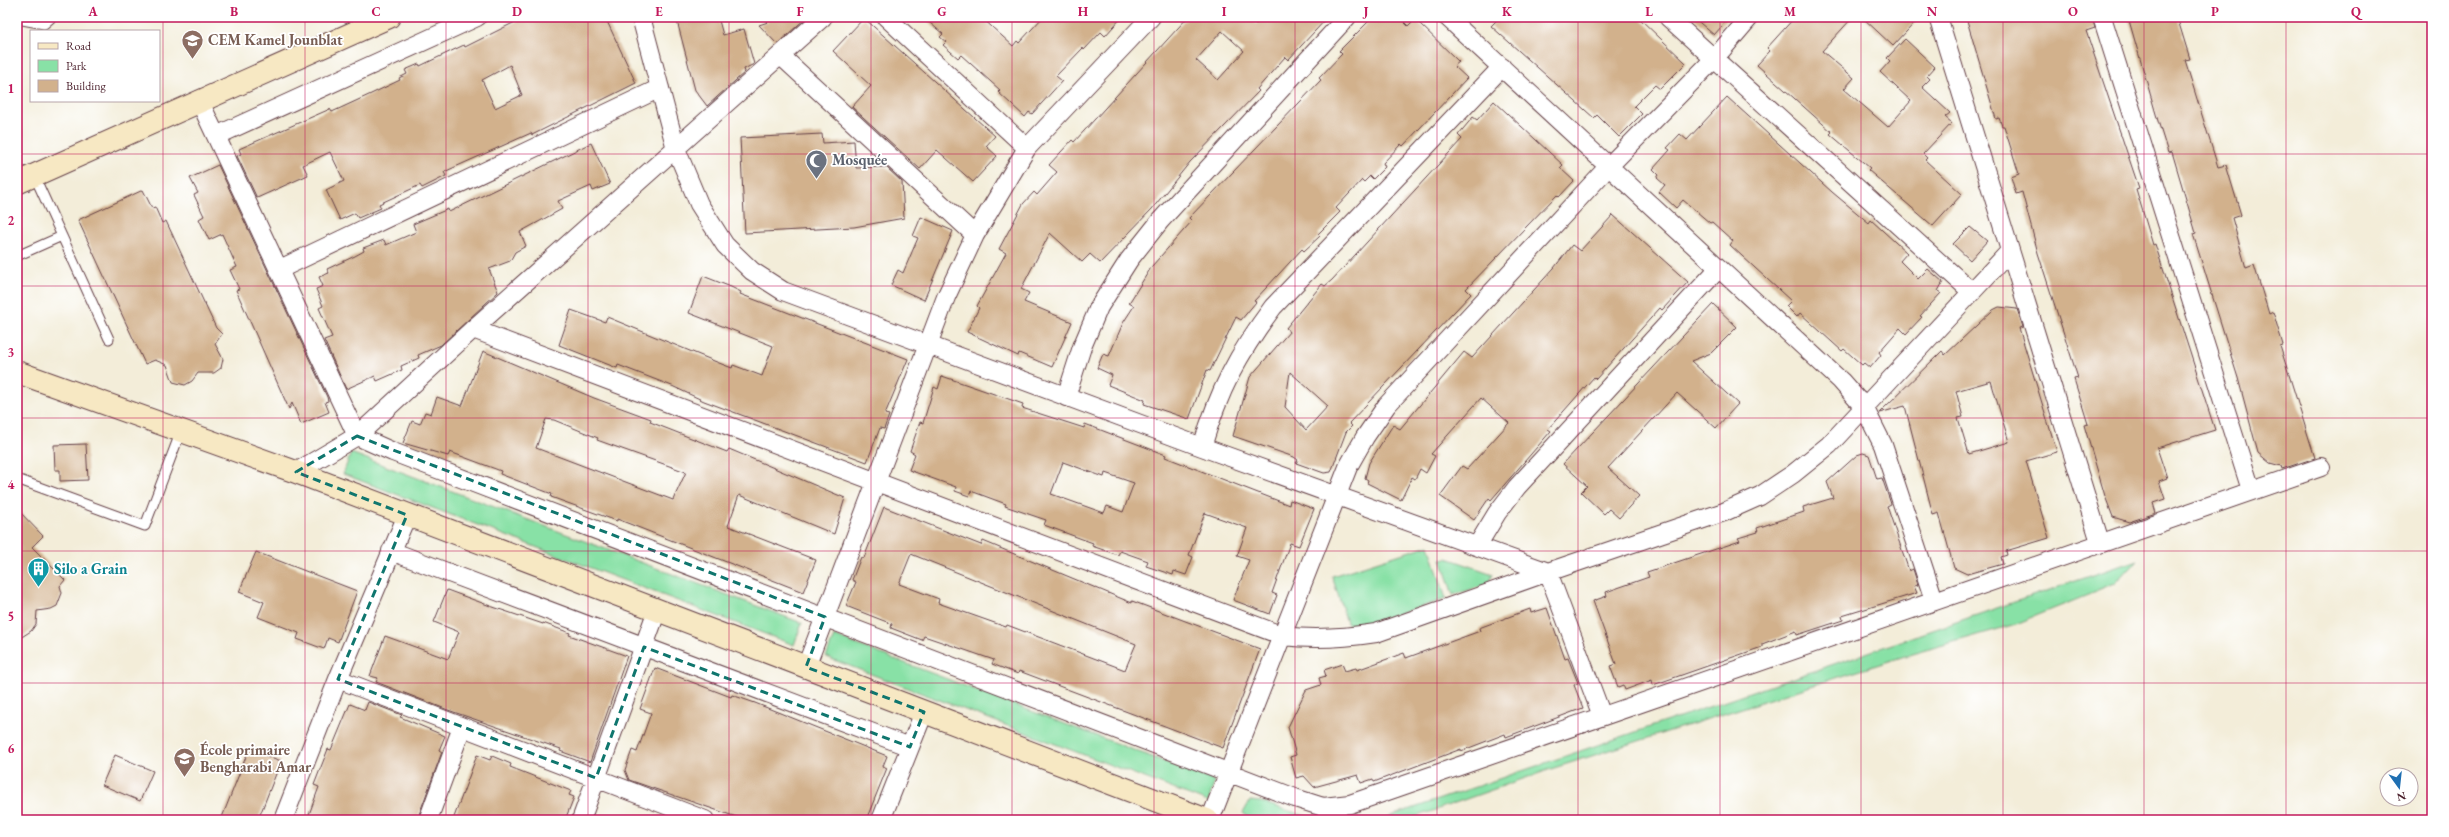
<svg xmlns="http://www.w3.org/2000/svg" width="2449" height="837" viewBox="0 0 2449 837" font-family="'EB Garamond',serif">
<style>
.green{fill:#88e1a6;stroke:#698068}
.building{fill:#d2b18c;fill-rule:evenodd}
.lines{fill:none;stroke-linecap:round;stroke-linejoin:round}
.lane-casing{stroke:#633e45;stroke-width:11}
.street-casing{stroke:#633e45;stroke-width:20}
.secondary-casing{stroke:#633e45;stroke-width:24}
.lane{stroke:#fff;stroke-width:9}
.street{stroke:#fff;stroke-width:18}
.secondary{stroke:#f7e8c3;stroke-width:22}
.marked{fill:none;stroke:#0f766e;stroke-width:3;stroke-dasharray:8 5;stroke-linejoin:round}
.grid{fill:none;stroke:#c2185b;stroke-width:1;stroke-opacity:0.55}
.labels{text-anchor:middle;stroke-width:3.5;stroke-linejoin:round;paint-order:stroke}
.education-label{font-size:15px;font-weight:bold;fill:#785e54;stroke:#fff;text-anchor:start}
.worship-label{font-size:15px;font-weight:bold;fill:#5b616d;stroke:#fff;text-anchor:start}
.culture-label{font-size:15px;font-weight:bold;fill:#0d838f;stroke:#fff;text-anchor:start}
.neatline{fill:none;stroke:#c2185b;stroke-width:1.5}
.grid-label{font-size:13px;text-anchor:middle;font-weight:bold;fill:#c2185b}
</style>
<rect width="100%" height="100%" fill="#fff"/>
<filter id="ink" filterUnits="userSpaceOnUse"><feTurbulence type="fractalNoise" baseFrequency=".025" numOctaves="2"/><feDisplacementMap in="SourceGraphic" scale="8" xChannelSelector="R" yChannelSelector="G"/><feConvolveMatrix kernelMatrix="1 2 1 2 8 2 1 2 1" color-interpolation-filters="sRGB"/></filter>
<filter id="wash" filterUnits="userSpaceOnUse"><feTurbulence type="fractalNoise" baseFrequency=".012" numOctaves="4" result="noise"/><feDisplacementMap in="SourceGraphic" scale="16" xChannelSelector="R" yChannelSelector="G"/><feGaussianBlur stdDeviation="0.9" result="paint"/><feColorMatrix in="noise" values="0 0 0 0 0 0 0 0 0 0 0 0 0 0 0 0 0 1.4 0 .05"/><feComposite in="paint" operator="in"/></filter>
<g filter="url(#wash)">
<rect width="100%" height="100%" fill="#f3edd9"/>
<!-- green -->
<path class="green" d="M351 453 802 623 794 645 343 474Z
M1429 545 1446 599 1349 629 1332 576Z
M1447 558 1493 574 1489 584 1453 595 1441 559Z
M2137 560 2115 584 2016 624 1905 656 1551 769 1407 820H1379Z
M834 636 1215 781 1208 802 826 657Z
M1250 801 1261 802 1318 820H1251L1243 813Z"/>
<g id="blocks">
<!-- building -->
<path class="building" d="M515 17H605L636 83 532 135 531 133 444 172 446 176 422 188 420 185 379 204 381 208 358 218 355 213 340 220 326 190 344 181 330 152 303 165 308 175 257 198 237 156 241 154 239 149 330 109 332 112 371 94 400 80 399 78 407 74 405 70 419 64 420 66 464 45 465 47 517 21ZM510 65 522 95 495 108 482 80Z
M676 17H718L723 35 744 29 754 64 744 69 745 72 707 106 695 90Z
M764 17H807L777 44 759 25 768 22Z
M923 17H981L1013 46 1017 41 1019 43 1043 17H1122L1105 36 1101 32 1084 50 1083 48 1056 76 1062 81 1032 114 1029 112 1025 117 998 92 1000 90 961 55 958 58 943 45 946 42 940 37 943 34Z
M1188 17H1249L1256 24 1262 17H1328L1288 60 1285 57 1257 89 1259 91 1190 162 1152 209 1100 263 1090 254 1082 262 1050 233 1021 289 1029 293 1024 302 1072 322 1052 367 1019 353 1018 356 967 332 979 308 977 306 1006 253 999 249 1023 204 1034 192 1037 195 1057 172 1049 165 1072 140 1074 142ZM1222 31 1244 51 1218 80 1196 60Z
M1373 17H1399L1408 26 1415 19 1459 62 1454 66 1467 78 1403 146 1401 144 1383 163 1385 167 1373 179 1370 176 1364 182 1362 180 1336 208 1340 212 1318 234 1320 236 1304 251 1302 249 1254 301 1256 302 1241 320 1236 317 1210 371 1207 370 1189 419 1144 404 1145 400 1108 385 1112 375 1097 368 1103 354 1109 356 1123 323 1134 306 1129 303 1152 266 1192 221 1189 218 1321 80 1319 78 1342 54 1339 51Z
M1500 17H1638L1686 63 1660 89 1655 85 1634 106 1642 114 1619 137 1597 115 1594 118 1491 26Z
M1693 17H1730L1714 35Z
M1795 17H1853L1822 51 1854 78 1844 89 1888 127 1911 101 1880 72 1890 61 1887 58 1905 39 1935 67 1927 76 1930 79 1922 87 1950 113 1945 117 1952 123 1923 154 1927 158 1925 160 1962 194 1933 226 1868 170 1870 168 1830 134 1832 132 1757 65 1770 51 1767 48Z
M1862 17H1920L1893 46Z
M1966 17H2092L2095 28 2086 31 2139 188 2136 189 2153 245 2155 244 2215 430 2157 448 2167 478 2159 481 2165 499 2153 503 2156 513 2129 522 2113 517 2105 496 2084 425 2088 424 2074 379 2078 378 2038 253 2022 192 2016 194 2011 177 2019 174 2004 126H2002L1999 118 1996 119Z
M2128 17H2177L2190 59 2185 60 2218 167 2226 165 2241 215 2232 218 2246 268 2254 265 2269 314 2273 312 2283 345 2280 346 2315 458 2282 469 2281 466 2270 463 2258 453 2238 378 2193 234 2196 233 2172 152 2168 153 2158 121Z
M864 18 995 136 986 146 997 156 973 182 937 150 920 169 852 107 871 86 833 51Z
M1727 97 1832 192 1869 223 1871 220 1907 253 1900 261 1918 279 1928 269 1943 282 1938 291 1941 293 1920 316 1922 317 1906 334 1900 328 1879 352 1881 355 1870 368 1864 363 1862 365 1844 349 1842 351 1800 313 1797 317 1786 306 1791 301 1730 245 1733 241 1712 222 1710 223 1683 200 1676 208 1659 192 1665 185 1657 178 1659 175 1653 169 1670 150 1667 148 1680 134 1687 140Z
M1494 101 1563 165 1560 168 1574 181 1559 197 1557 195 1466 289 1471 294 1349 423 1352 426 1346 432 1331 472 1324 473 1296 463 1298 460 1294 457 1233 436 1250 377 1290 331 1286 328 1322 284 1325 286 1332 280 1462 139 1458 135 1473 117 1477 120ZM1290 372 1328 406 1306 430 1285 407Z
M822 134 823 143 854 141 856 168 886 167 902 182 904 218 854 227 745 233 740 138Z
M591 143 610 184 593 191 591 186 558 201 562 209 520 232 526 246 515 252 510 261 489 269 498 292 441 345 418 355 419 358 401 366 402 370 377 381 375 376 346 389 324 340 332 337 319 308 323 306 316 289 323 286 319 277 329 273 327 269 355 256 364 251 363 248 384 240 386 245 416 232 413 224 448 209 449 212Z
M218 165 327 397 328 401 325 402 329 412 301 424 292 403 289 409 236 290 239 289 230 270 237 267 222 234 209 240 199 219 204 216 194 195 198 193 190 178Z
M143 190 152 208 155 207 162 223 166 221 216 328 222 334 215 344 223 359 221 368 214 373H198L192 381 185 385 173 382 167 365 155 360 145 364 78 220Z
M1613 215 1688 282 1662 310 1660 308 1596 379 1594 377 1548 429 1551 431 1491 500 1489 498 1474 520 1440 496 1462 466 1467 469 1509 423 1481 398 1431 454 1435 456 1426 473 1420 469 1415 479 1412 477 1401 500 1367 483 1368 480 1365 478 1369 463 1393 425 1400 429 1464 352 1472 358 1554 268 1572 245 1580 251Z
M921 217 953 231 924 300 891 285 898 270 903 273 918 238 913 236Z
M1970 227 1987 241 1970 260 1953 244Z
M703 276 731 287 741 292 740 294 908 359 885 414 889 415 884 429 880 428 867 462 704 401 672 386 618 365 617 368 559 345 571 310 605 322 607 317 719 363 732 368 733 365 762 376 773 346 689 313Z
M1713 304 1737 327 1711 353 1691 361 1738 404 1716 428 1677 393 1608 468 1639 496 1619 518 1609 509 1604 514 1581 492 1587 486 1563 464Z
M1999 307 2017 309 2023 327 2019 328 2057 452 2026 461 2049 538 2006 551 2007 555 2001 557 2003 564 1967 574 1954 568 1939 513 1933 515 1905 406 1879 413 1942 351 1945 355 1993 310ZM1991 381 2009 442 1969 454 1958 418 1963 417 1956 391Z
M483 351 594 398 651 419 650 422 727 452 729 449 845 498 834 534 739 495 728 526 816 560 803 592 617 519V521L551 497 552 494 500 474 501 471 450 452 448 456 403 443 412 421 420 424 425 412 431 414 437 397 462 406ZM546 419 554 420 598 438 597 440 686 472 673 500 536 448Z
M942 376 1023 404 1022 408 1084 428 1085 424 1119 437 1166 455 1165 457 1289 505 1290 500 1314 509 1299 546 1290 543 1272 593 1277 595 1270 614 1233 600 1249 560 1237 556 1247 528 1205 513 1189 555 1193 557 1186 575 1174 571 1173 575 1146 566 1148 561 1120 551 1118 555 1092 546 1093 543 1044 525 1046 520 1005 506 1006 504 971 491 969 496 955 491 956 487 909 470 915 454 910 451 920 422 923 423 934 387 938 389ZM1063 462 1104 477 1105 473 1134 483 1123 512 1107 506 1104 513 1051 494Z
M86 444 88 480 60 481V470H55L54 445Z
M1863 453 1869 455 1877 479 1882 478 1891 504 1887 506 1909 571 1913 569 1918 585 1914 586 1917 593 1842 616 1843 620 1797 635 1796 631 1762 644V647L1653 685 1652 680 1625 690 1623 685 1618 687 1610 666 1616 664 1593 601 1607 596 1606 592 1649 577 1647 572 1740 541 1738 538 1758 532 1757 528 1804 512 1803 507 1833 498 1827 482 1857 455Z
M884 507 981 545 983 541 1132 603V601L1260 649 1223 748 1019 671 1018 674 992 664 994 660 924 636 922 640 891 628 892 624 846 606 856 582 852 580 861 557 864 558ZM911 554 1136 644 1125 670 1007 625 1006 627 938 603 939 599 899 584Z
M17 509 43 536 32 547 65 580 60 586 62 593 57 606 51 609 37 611 36 624 31 631 17 640Z
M256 552 357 591 338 642 328 638 324 649 297 639 299 633 258 617 264 602 239 592Z
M447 590 493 607 543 624V623L570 633 569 635 627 656 590 762 560 751 561 749 448 710 376 682 378 678 370 676 385 636 448 659 459 632 434 622Z
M1547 608 1565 659 1568 658 1578 683 1574 685 1583 708 1506 737 1505 734 1461 751V749L1374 782 1373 779 1361 783 1358 775 1314 787 1304 776 1296 778 1290 757 1296 755 1288 727 1306 690 1321 685 1319 678 1326 676 1324 670 1342 664 1345 671 1356 668 1357 670 1404 653 1406 658 1480 631 1479 628 1530 609 1531 613Z
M655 668 731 697 732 695 755 703 887 756 883 766 887 768 866 820H745L629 780 625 770 632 750 637 752 651 713 640 709Z
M368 702 402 715 400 717 445 736 439 750 442 752 417 820H307L319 787 314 785 328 749 331 750 350 704 365 710Z
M249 749 281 761 258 820H221Z
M115 755 153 771 140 801 102 785Z
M477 755 490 760 492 756 511 764 510 767 571 791 569 795 574 797 565 820H453Z"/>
</g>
</g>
<g filter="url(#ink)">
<use href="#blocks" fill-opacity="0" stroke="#633e45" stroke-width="1"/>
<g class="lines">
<defs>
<path id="lane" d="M17 19 44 24 52 17
M34 175 109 339
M17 256 62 236
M17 479 145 526 181 431"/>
<path id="street" d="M641 17 676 149 699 204 725 245 752 271 783 291 1202 447 1548 572 1602 716
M886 17 1027 148
M1447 17 1841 381 1864 407 1883 445 1934 600
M1668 17 1972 292
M1938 17 2100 542
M2102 17 2251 490
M780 55 975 235
M199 100 357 436 393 452 1295 798 1323 807 1350 804 2321 467
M216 136 477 17
M280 269 660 88
M473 329 1283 636C1315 640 1344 638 1376 633L1548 572 1724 512 1760 496 1793 474 1829 445 2010 251
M1066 397 1082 347 1099 307 1129 260 1160 221 1347 17
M1202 447C1219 390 1238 354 1273 307L1502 67
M296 472 357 436 473 329 823 17
M1477 546 1497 513 1517 487 1719 268
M391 551 910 747
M806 667 946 297 975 235 1027 148 1151 17
M338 679 705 820
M283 820 338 679 407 515
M428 820 462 727
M581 820 657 610
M881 820 924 712
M1210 820 1348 467 1365 437 1387 405 1609 166 1714 59 1750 17"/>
<path id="secondary" d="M17 183 389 17
M17 372 296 472 1207 820"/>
</defs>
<!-- lane casing -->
<use href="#lane" class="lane-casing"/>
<!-- street casing -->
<use href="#street" class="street-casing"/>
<!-- secondary casing -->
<use href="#secondary" class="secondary-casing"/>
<!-- lane -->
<use href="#lane" class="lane"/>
<!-- street -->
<use href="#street" class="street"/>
<!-- secondary -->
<use href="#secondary" class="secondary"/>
</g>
</g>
<!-- marked area -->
<path class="marked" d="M357 436 825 617 806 667 924 712 910 747 644 647 596 778 338 679 407 515 296 472Z"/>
<!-- grid -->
<path class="grid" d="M163 17V820M305 17V820M446 17V820M588 17V820M729 17V820M871 17V820M1012 17V820M1154 17V820M1295 17V820M1437 17V820M1578 17V820M1720 17V820M1861 17V820M2003 17V820M2144 17V820M2286 17V820M17 154H2432M17 286H2432M17 418H2432M17 551H2432M17 683H2432"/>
<!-- icons -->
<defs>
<symbol id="school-pin" viewBox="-11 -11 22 30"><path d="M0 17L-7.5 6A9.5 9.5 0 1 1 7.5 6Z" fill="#8d6e63" stroke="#fff"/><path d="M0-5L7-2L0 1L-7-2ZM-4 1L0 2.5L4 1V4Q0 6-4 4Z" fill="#fff"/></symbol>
<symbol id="mosque-pin" viewBox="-11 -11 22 30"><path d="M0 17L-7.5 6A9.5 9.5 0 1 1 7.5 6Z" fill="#6b7280" stroke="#fff"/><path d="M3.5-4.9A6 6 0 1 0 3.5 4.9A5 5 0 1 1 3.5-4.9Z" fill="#fff"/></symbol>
<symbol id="building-pin" viewBox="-11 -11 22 30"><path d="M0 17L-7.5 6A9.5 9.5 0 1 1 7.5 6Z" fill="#0f9aa8" stroke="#fff"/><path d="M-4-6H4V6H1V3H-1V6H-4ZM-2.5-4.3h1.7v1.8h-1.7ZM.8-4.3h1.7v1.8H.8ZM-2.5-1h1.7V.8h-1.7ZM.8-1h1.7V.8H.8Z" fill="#fff"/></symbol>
</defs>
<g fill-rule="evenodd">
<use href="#school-pin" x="180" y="28" width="25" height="34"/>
<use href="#mosque-pin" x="804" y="148" width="25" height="34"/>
<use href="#building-pin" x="26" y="556" width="25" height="34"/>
<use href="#school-pin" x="172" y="746" width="25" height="34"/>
</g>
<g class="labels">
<!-- education labels -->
<g class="education-label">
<text x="208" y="45">CEM Kamel Jounblat</text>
<text x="200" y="755">École primaire<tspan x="200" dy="17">Bengharabi Amar</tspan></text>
</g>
<!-- worship labels -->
<g class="worship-label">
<text x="832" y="165">Mosquée</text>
</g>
<!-- culture labels -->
<g class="culture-label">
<text x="54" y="574">Silo a Grain</text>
</g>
</g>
<!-- margin -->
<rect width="2449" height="837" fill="none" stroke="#fff" stroke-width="44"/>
<!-- legend -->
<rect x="30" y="30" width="130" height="72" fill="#ffffff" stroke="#b7a5aa"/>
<rect x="38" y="43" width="20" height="6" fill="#f7e8c3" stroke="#b7a5aa"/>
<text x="66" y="50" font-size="12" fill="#4a1f2b">Road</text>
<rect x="38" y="60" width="20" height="12" fill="#88e1a6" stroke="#b7a5aa"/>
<text x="66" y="70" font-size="12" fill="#4a1f2b">Park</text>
<rect x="38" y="80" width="20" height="12" fill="#d2b18c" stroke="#b7a5aa"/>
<text x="66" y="90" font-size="12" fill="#4a1f2b">Building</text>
<!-- north arrow -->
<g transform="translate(2399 787) rotate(165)"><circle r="19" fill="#ffffff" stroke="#b7a5aa"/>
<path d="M0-3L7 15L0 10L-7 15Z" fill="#1f6fb2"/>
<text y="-6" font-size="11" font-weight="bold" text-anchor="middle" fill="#4a1f2b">N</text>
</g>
<rect x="22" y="22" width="2405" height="793" class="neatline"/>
<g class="grid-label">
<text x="93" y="16">A</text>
<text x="234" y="16">B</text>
<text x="376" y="16">C</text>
<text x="517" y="16">D</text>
<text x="659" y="16">E</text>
<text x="800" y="16">F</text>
<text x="942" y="16">G</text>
<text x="1083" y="16">H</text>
<text x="1224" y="16">I</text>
<text x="1366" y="16">J</text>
<text x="1507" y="16">K</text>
<text x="1649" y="16">L</text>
<text x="1790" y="16">M</text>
<text x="1932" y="16">N</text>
<text x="2073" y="16">O</text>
<text x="2215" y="16">P</text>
<text x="2356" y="16">Q</text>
<text x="11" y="93">1</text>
<text x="11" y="225">2</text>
<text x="11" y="357">3</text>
<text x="11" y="489">4</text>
<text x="11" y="621">5</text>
<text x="11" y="753">6</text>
</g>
</svg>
